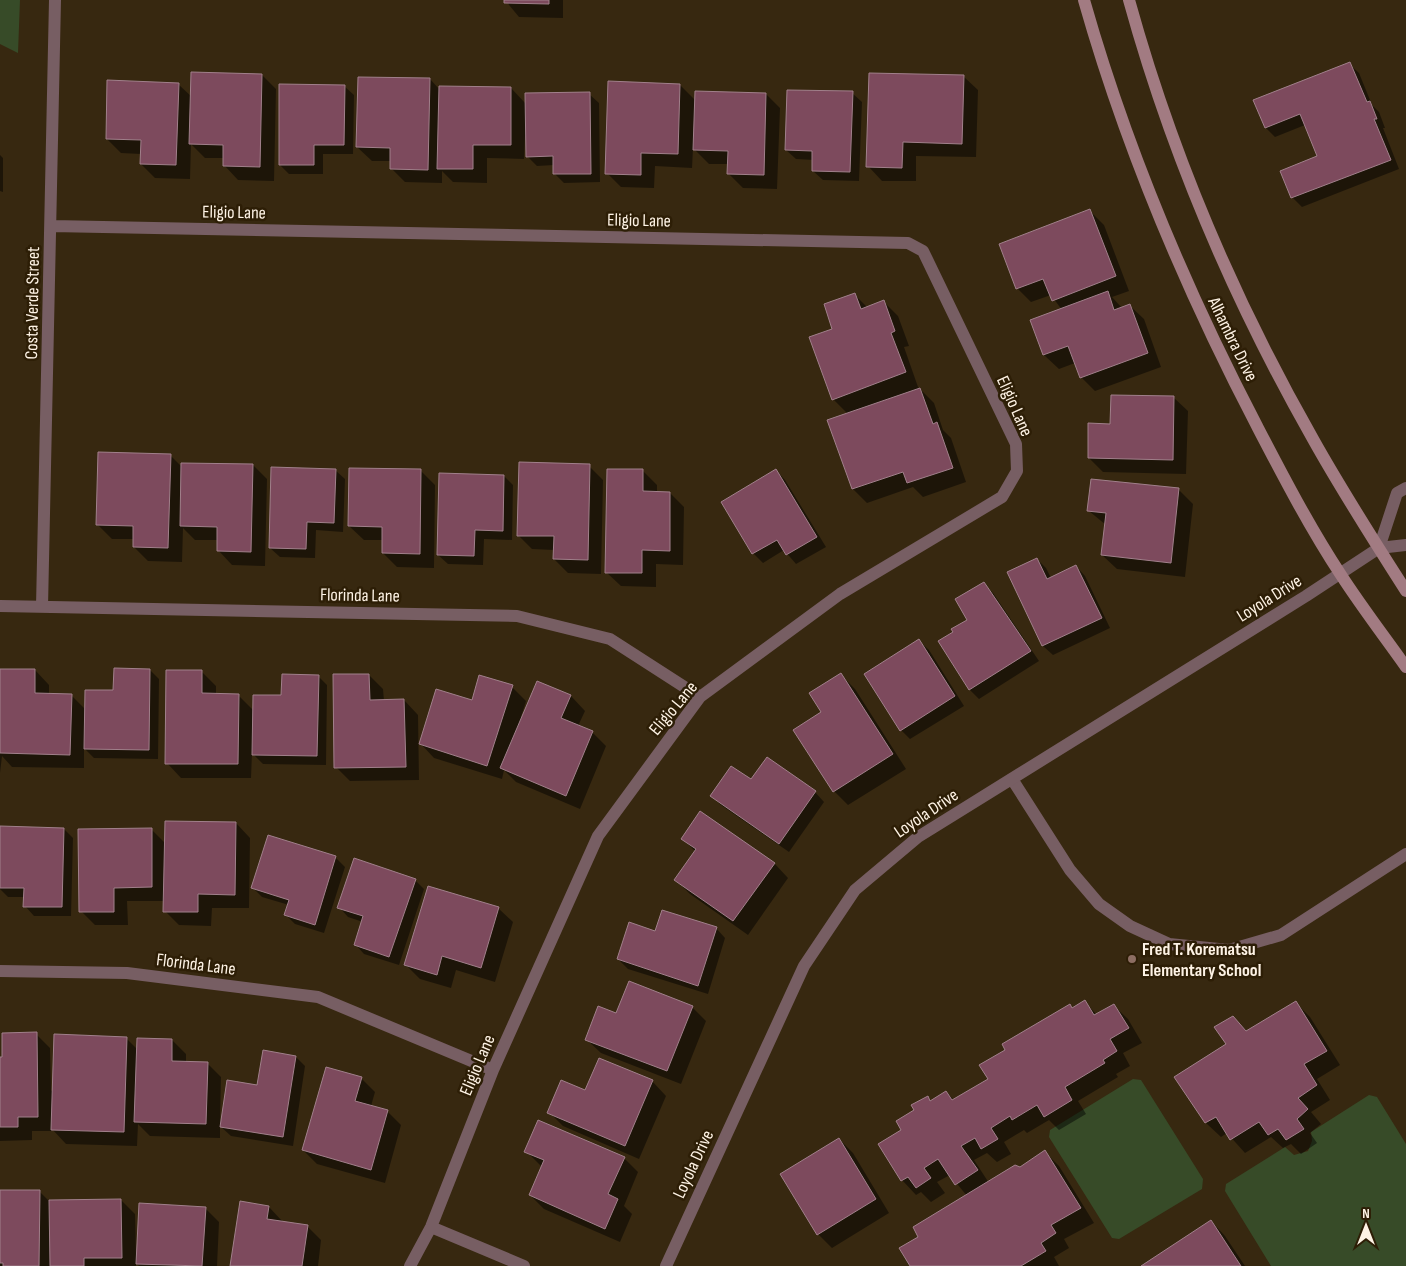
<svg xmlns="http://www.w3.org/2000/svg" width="1406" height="1266" viewBox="0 0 1406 1266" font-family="'Sofia Sans Condensed',sans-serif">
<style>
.green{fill:#374b28}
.shadow{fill:#0007}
.building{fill:#7d4a5d;stroke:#a1808b}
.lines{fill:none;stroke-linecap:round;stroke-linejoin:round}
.service{stroke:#775e63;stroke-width:12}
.minor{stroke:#775e63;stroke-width:12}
.tertiary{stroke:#775e63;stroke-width:12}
.secondary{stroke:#a27b82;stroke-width:12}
.education-dot{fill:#8d6e63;stroke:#2d1e06;stroke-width:2}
.labels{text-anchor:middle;stroke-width:5;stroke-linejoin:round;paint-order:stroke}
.street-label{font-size:18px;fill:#fef3e5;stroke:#2d1e06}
.poi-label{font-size:18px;font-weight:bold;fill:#fef3e5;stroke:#2d1e06;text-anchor:start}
</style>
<rect width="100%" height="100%" fill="#372810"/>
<!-- green -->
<path class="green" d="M0 0H20L18 53 0 44Z
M1133 1079 1141 1080 1203 1179 1202 1189 1119 1239 1112 1238 1049 1137 1050 1130Z
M1369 1095 1377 1097 1406 1144V1266H1271L1225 1191 1226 1184 1285 1147 1294 1155 1308 1151 1312 1141 1311 1132Z"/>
<!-- shadow -->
<path class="shadow" d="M505 0H563V18L519 17Z
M1349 64 1359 73 1372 105 1379 112 1385 128H1383L1399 169 1302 207 1292 197 1318 157 1305 125 1275 137 1266 128Z
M262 75 276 89 274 181 238 180 224 165V158H205L191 144 190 179 155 178 141 164V154L121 153 107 139 178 84 192 97Z
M963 76 978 90 976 157 916 156V181H882L868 166Z
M430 79 440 90 511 88 526 104 589 94 599 103 600 182 564 183 555 174 554 165 537 166 527 156V136H525L524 159 487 158V183L453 182 442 171V183L405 182 391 168V161H372L357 147Z
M680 85 696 101 766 94 780 108 777 189 743 188 729 174V164H709L693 148 692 168 655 166 654 188 621 187 607 173Z
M344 86 354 95 353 154H323V174H289L280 165Z
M852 93 862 102 859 181 823 180 813 171 814 160 796 159 786 150Z
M0 155 3 158V192L0 191Z
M1090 211 1104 225 1129 291 1112 297 1122 308 1129 305 1144 319 1161 367 1095 391 1081 377 1075 363 1059 369 1044 355 1032 321 1062 310 1051 295 1031 302 1017 288Z
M854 294 868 308 884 302 898 316 909 346 904 347 918 387 934 403 943 430 951 438 966 482 923 497 913 487 867 503 853 489 829 420 848 414 833 399 834 330Z
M1173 397 1188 411 1186 474 1103 472 1089 458 1111 425Z
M170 455 182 467 253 465 267 479 265 566 232 565 218 550V540H195L183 528 182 562 148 561 134 547V539H112L97 524Z
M589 466 603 480 601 574 568 573 554 559V550L532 549 518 535Z
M335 470 345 479 343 532 316 530 315 558 280 557 270 548Z
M776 470 785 480 826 547 796 564 784 550 763 563 753 553 722 503Z
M421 471 435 485 434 568 397 567 383 553V540H364L349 526Z
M643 471 657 485V493H670L684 507 683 565 656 564V587L621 586 606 572Z
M504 476 513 485 512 540 484 539 483 565 448 564 438 555Z
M1092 480 1179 490 1193 504 1185 577 1117 569 1102 555 1106 525 1089 511Z
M1037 559 1046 568 1051 578 1076 566 1085 576 1110 628 1053 655 1043 646 1008 573Z
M983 584 993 593 1039 661 979 699 970 690 940 641 969 620Z
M919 641 929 650 964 706 910 739 901 730Z
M0 670H35L49 685V695H71L86 710 150 670 159 679 158 759 94 758 84 748V768L12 767 2 756 0 773Z
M202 672 216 686V695H238L254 711 318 676 327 685 326 765 263 764 252 753 251 778H181L167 763Z
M369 675 383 689 384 701 404 700 418 715 419 780 350 781 336 767Z
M841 675 855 689 906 769 848 805 834 791 823 712Z
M538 683 571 696 585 711 578 726 592 732 606 746 580 809 516 782 504 770 502 779 434 758 420 743 472 701 512 687 526 701 521 717 523 718Z
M752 781 815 792 824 802 789 852 721 805 711 795Z
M236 823 250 838 249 908H212L211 926 179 925 165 911V901H127L128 925H95L81 911 151 829 166 844Z
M0 827 64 829 73 838 71 916H34L25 906V897H8L0 889Z
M682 838 774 863 788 878 748 935 690 894 676 880 696 852Z
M335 857 345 867 324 933 295 924 286 915 289 905 262 897 253 888Z
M415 880 424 889 399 965 364 954 355 944 363 922 348 917 339 907Z
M498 908 513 922 495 982 456 970 451 988 420 979 406 965Z
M716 928 725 938 708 994 628 969 618 959Z
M1085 1002 1097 1015 1113 1005 1128 1019 1142 1043 1123 1053 1130 1066 1116 1074 1118 1077 1078 1101 1086 1114 1059 1130 1049 1120 1027 1133 1024 1130 1004 1142 1011 1154 997 1162 987 1153 974 1160 989 1183 1021 1168 1045 1152 1059 1166 1094 1223 1064 1239 1069 1248 1054 1257 1059 1266H912L920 1237 967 1196 950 1175 937 1182 945 1193 931 1202 921 1192 916 1195 902 1180 903 1130 916 1110 927 1097 931 1101 946 1092 954 1100 990 1079 1007 1050 1069 1005 1073 1009Z
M1296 1003 1310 1017 1340 1065 1317 1079 1330 1100 1311 1112 1321 1124 1310 1133 1317 1143 1301 1154 1291 1144 1283 1148 1271 1137 1245 1153 1227 1133 1221 1137 1206 1123 1176 1077 1227 1045 1233 1017 1248 1032Z
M692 1007 706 1021 681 1084 601 1053 586 1039 617 1015Z
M36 1034 50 1048 51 1091 126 1038 138 1050 172 1040 186 1054V1062L207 1063 221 1077 220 1121 258 1086 296 1057 305 1066 293 1146 231 1136 220 1126V1138L150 1136 138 1124 137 1146 66 1144 52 1129V1131H32V1140L0 1141V1058H4Z
M361 1078 375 1092 371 1106 387 1111 401 1125 385 1183 317 1164 303 1150Z
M652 1081 666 1096 639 1159 563 1126 549 1112Z
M839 1139 853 1153 889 1213 832 1248 818 1234Z
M526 1151 624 1158 638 1172 624 1206 632 1214 620 1242 544 1209 530 1195 542 1167Z
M0 1191 40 1192 49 1201 121 1200 135 1214 136 1255 205 1208 219 1222 217 1266H139L136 1263V1266H0Z
M269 1207 283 1222 307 1226 321 1240 318 1266H232Z
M1211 1221 1225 1236 1245 1266H1143Z"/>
<!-- building -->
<path class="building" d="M504 0H549V4L504 3Z
M1350 62 1367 102 1370 101 1377 119H1374L1391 160 1291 198 1280 171 1317 156 1300 114 1265 128 1253 100Z
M191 72 262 74 260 167 223 166V145L189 144Z
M869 73 964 75 962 144 903 142 902 168 866 167Z
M358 77 430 78 428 170 390 169V148L356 147Z
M107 80 179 83 176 165 140 164 141 140 106 139Z
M608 81 680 84 678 154 641 153V175L605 174Z
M279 84 345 85 344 145H314V165H279Z
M439 86 511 87V145H473V169H437Z
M787 90 853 91 850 172 812 171V151L785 150Z
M695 91 766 93 764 175 727 174 728 151 693 150Z
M590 92 591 174H553V156L526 157 525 93Z
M1090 209 1116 276 1052 301 1043 279 1016 289 999 244Z
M1108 291 1114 310 1130 304 1148 353 1080 378 1068 346 1043 355 1030 320Z
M855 293 861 309 884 300 895 331 891 333 906 372 832 400 809 337 832 329 824 304Z
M920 388 933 424 937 422 953 468 907 483 903 472 852 489 827 420Z
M1111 395 1174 396 1173 460 1088 458V423L1110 424Z
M98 452 171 454 168 548 133 547V526L96 525Z
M519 462 590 464 588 560 553 559 554 536H517Z
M181 463 253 464 251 552 217 551V527L180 526Z
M271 467 336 469 334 523 307 522 306 549 269 548Z
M349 468 421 469 420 554 382 553V527L348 526Z
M607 469H643V491L670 492V551L642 550V573H605Z
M776 469 817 537 786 555 777 540 752 554 721 502Z
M439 473 504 475 503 531 475 530 474 556 437 555Z
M1091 479 1179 488 1171 563 1101 555 1106 513 1087 511Z
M1037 558 1047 579 1076 565 1102 618 1042 646 1007 572Z
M984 582 1031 651 969 690 938 641 953 632 951 629 967 620 955 599Z
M919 639 955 696 900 731 864 674Z
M114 668 150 669 149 750 84 749 85 690H113Z
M0 669H35V693L72 694 70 755 0 753Z
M166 670H202V693L239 694 238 764H165Z
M841 673 893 754 833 792 793 730 821 712 809 693Z
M282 674 319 675 317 756 252 755 253 695H281Z
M333 674H369L370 700 404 699 406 767 334 768Z
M479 675 513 685 487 766 419 744 436 689 472 700Z
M537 681 571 695 561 718 593 731 566 796 500 768Z
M767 757 816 791 779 844 710 796 731 766 751 779Z
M700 811 775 863 733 921 674 880 696 849 681 839Z
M165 821 236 822 235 895 198 894V912H163Z
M0 826 64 828 62 907H23L24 888H0Z
M152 828V887L114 888V912H79L78 829Z
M268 835 336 856 315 925 284 915 289 900 251 888Z
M354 858 416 879 389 957 354 945 363 916 337 908Z
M428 886 499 907 481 968 442 956 437 975 404 965Z
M662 910 717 927 698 986 617 959 629 922 655 931Z
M629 981 693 1006 667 1071 585 1040 598 1006 616 1013Z
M1085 1000 1094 1015 1114 1004 1129 1028 1110 1039 1117 1051 1103 1060 1105 1063 1065 1087 1072 1100 1044 1117 1037 1105 1012 1120 1010 1116 991 1128 998 1139 981 1149 975 1138 961 1146 978 1170 955 1185 938 1159 924 1168 931 1178 916 1188 908 1177 901 1181 878 1144 901 1130 896 1121 914 1110 911 1105 928 1096 930 1101 946 1091 952 1100 988 1079 979 1065 1005 1050 1002 1044 1070 1004 1072 1008Z
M1296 1001 1327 1051 1304 1064 1317 1085 1298 1098 1308 1109 1297 1119 1304 1129 1286 1140 1278 1129 1268 1135 1259 1122 1230 1140 1216 1117 1205 1123 1174 1077 1226 1044 1214 1027 1233 1016 1246 1031Z
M37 1032 38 1117H18V1127H0V1057H2V1033Z
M54 1034 127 1037 124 1132 51 1130Z
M137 1038 172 1039V1061L208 1062 206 1124 134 1122Z
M263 1050 296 1056 283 1137 220 1127 227 1080 257 1085Z
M599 1058 653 1080 625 1146 547 1113 561 1080 585 1090Z
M326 1067 362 1077 355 1101 388 1110 371 1170 302 1150Z
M538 1120 625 1157 608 1194 618 1199 605 1229 529 1195 544 1160 524 1152Z
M839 1138 876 1199 817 1235 780 1174Z
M1045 1150 1081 1208 1051 1225 1056 1233 1041 1243 1046 1251 1021 1266H910L899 1248 918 1237 913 1227 1015 1165 1020 1167Z
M0 1190H40L39 1266H3V1263H0Z
M121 1199 122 1258H84V1266H50L49 1200Z
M240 1201 269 1206 267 1219 308 1225 302 1266H230Z
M139 1203 206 1207 202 1266 136 1264Z
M1211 1220 1241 1266H1141Z"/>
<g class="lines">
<!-- service -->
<path class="service" d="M1012 779 1070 870 1099 904 1130 926 1169 944 1229 950 1281 935 1406 854"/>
<!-- minor -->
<path class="minor" d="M52 226 908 243 923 251 1016 444 1017 471 1002 497 840 594 700 697 598 836 493 1070 431 1227 410 1266
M1406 488 1397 493 1379 548 1406 545
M0 606 517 616 610 639 700 697
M42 607 55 0
M0 971 127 973 318 997 493 1070
M431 1227 524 1266"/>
<!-- tertiary -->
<path class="tertiary" d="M666 1266 804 966 855 890 918 837 1306 596 1379 548"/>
<!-- secondary -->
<path class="secondary" d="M1084 0C1126 148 1186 290 1257 426 1283 476 1310 528 1341 575 1361 606 1384 636 1406 667
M1129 0C1171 152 1235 302 1313 439 1342 491 1374 541 1406 591"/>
</g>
<!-- markers -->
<circle class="education-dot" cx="1132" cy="959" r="5"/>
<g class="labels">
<!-- street labels -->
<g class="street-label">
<text transform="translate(234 212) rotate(1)" y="6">Eligio Lane</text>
<text transform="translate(639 220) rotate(1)" y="6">Eligio Lane</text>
<text transform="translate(32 303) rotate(-89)" y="6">Costa Verde Street</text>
<text transform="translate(1233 339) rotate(64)" y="6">Alhambra Drive</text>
<text transform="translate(1015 406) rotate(66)" y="6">Eligio Lane</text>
<text transform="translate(360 595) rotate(1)" y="6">Florinda Lane</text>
<text transform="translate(1269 598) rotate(-32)" y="6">Loyola Drive</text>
<text transform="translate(673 708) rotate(-50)" y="6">Eligio Lane</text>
<text transform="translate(926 813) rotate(-34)" y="6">Loyola Drive</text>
<text transform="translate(196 964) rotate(7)" y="6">Florinda Lane</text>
<text transform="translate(477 1065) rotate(-67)" y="6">Eligio Lane</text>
<text transform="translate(693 1164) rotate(-65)" y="6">Loyola Drive</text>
</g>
<!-- poi labels -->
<g class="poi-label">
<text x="1142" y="955">Fred T. Korematsu<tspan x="1142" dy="21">Elementary School</tspan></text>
</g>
</g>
<!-- north arrow -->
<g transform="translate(1366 1226)" stroke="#2d1e06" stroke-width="4" paint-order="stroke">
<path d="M0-4L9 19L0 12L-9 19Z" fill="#fef3e5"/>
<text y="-8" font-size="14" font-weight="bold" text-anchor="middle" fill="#fef3e5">N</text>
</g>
</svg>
